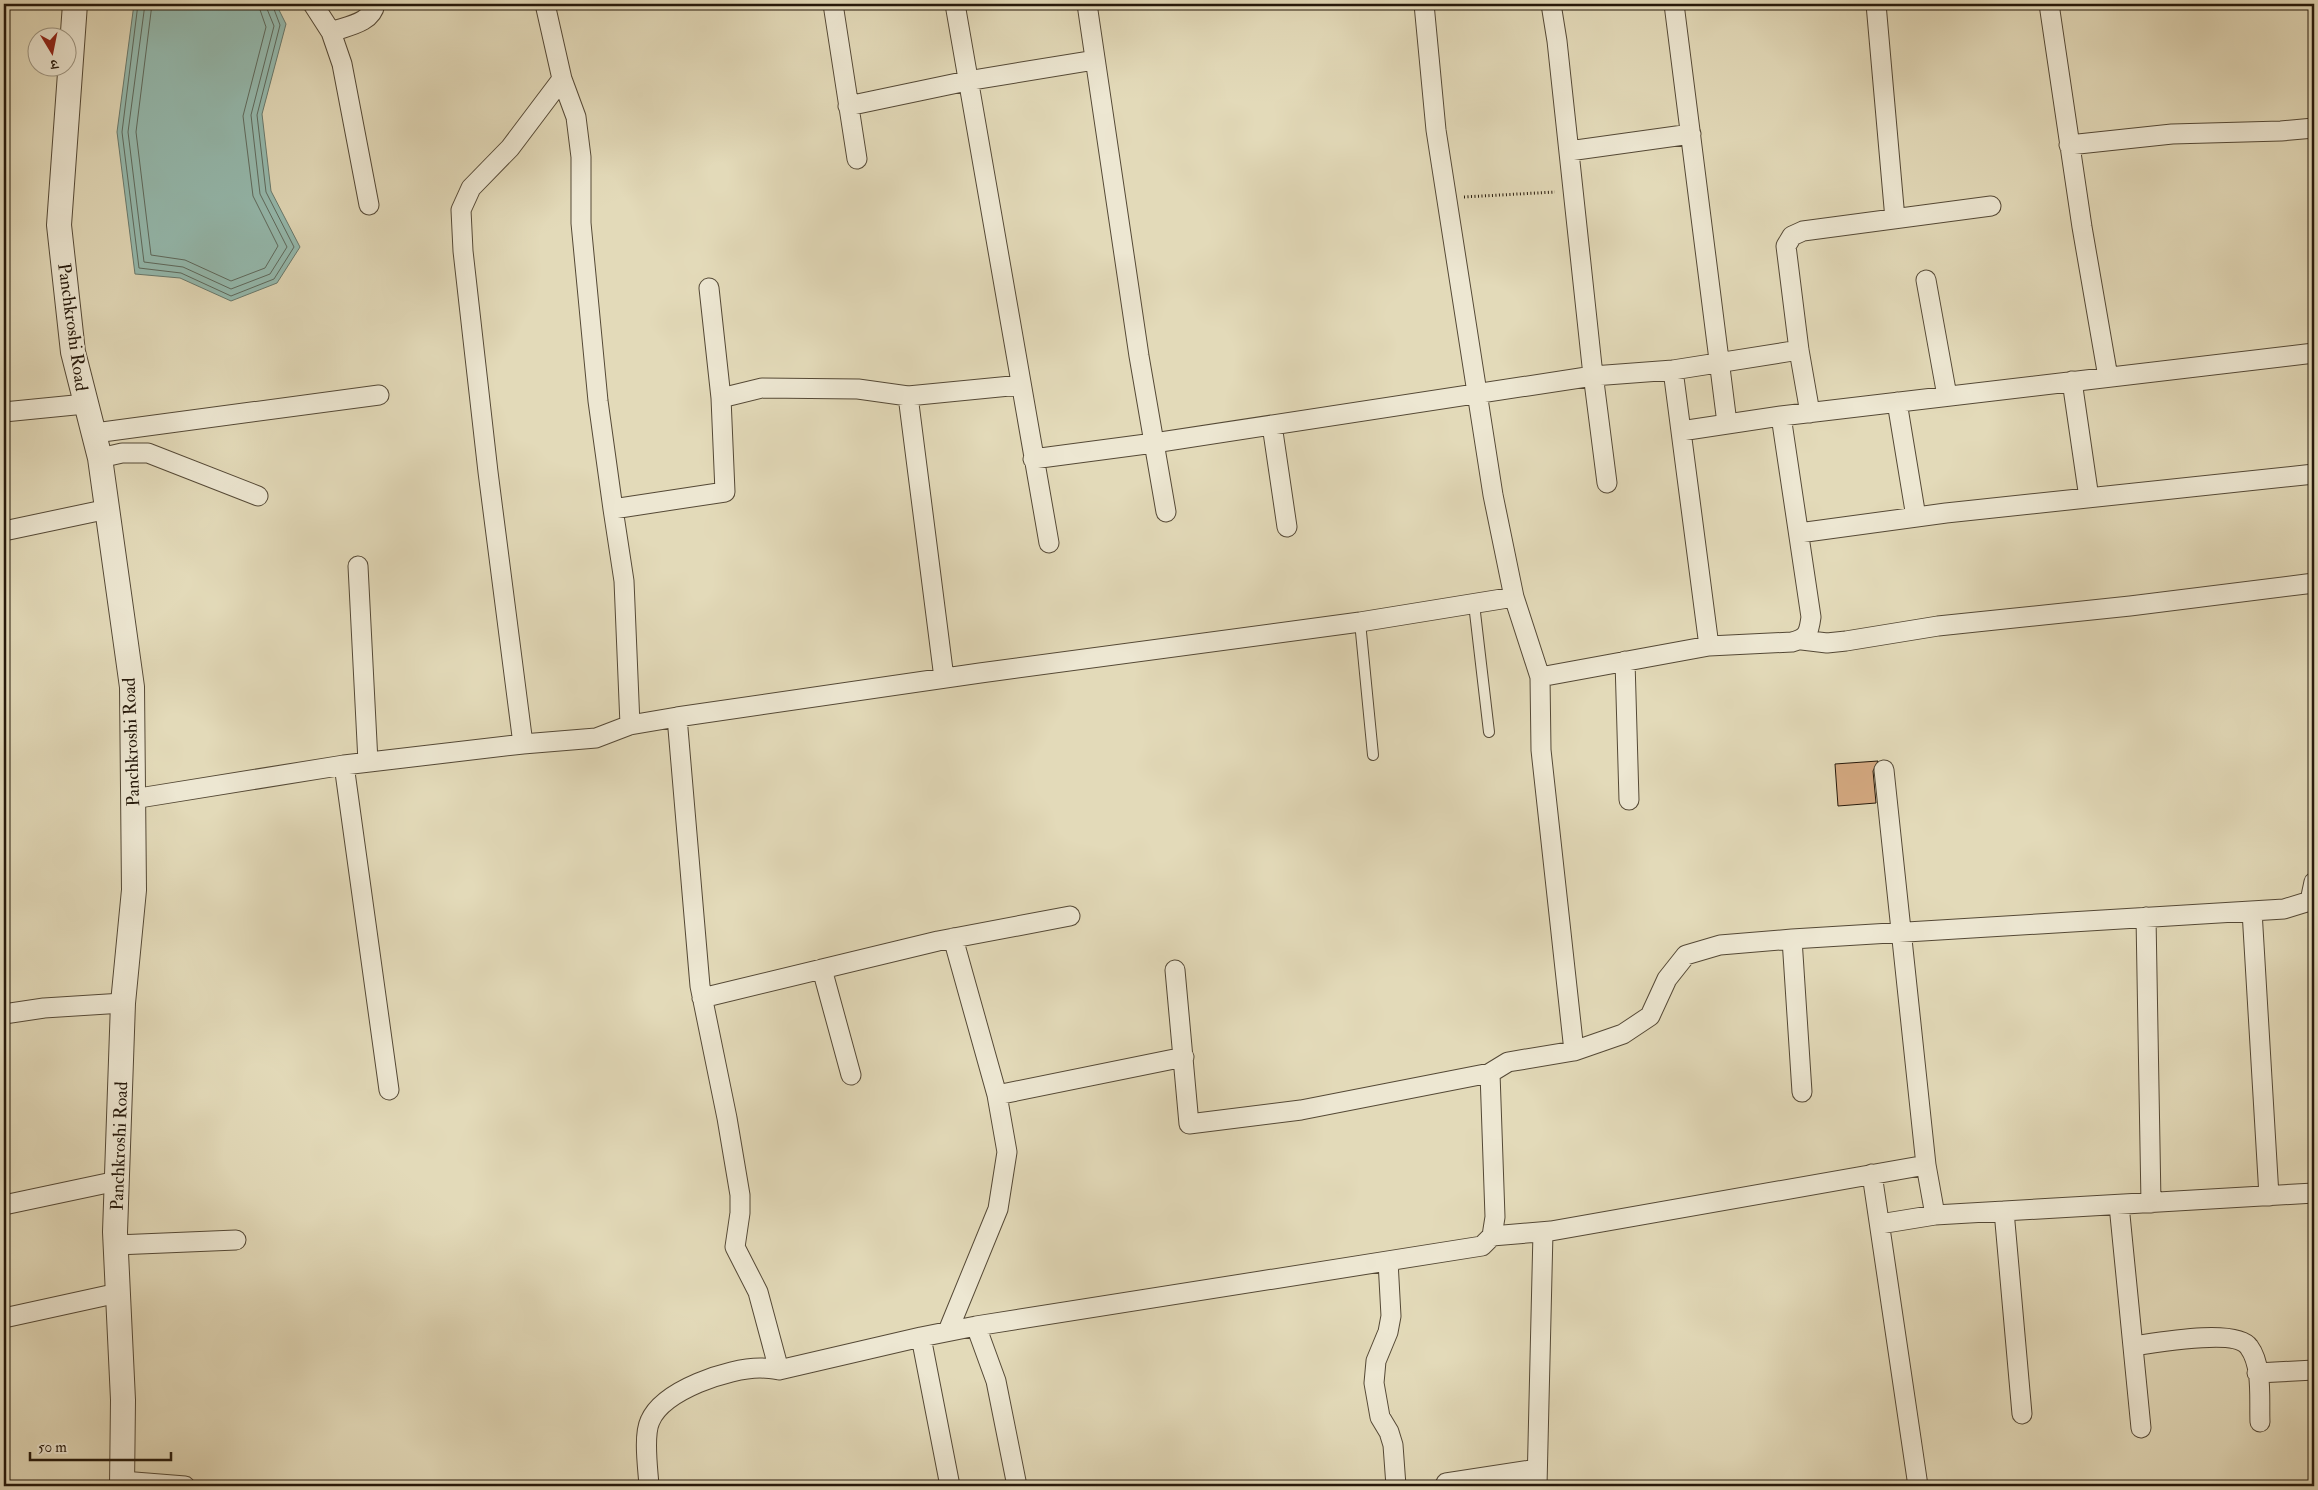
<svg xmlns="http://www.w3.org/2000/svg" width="2318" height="1490" viewBox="0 0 2318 1490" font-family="'IM FELL Double Pica','Noto Serif Devanagari',serif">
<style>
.water{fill:#95bbb0;stroke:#697a6e}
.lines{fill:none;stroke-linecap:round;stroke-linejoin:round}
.shore{stroke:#5e6a5e;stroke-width:1}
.building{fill:#d5aa82;stroke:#26190b}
.service-casing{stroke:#554936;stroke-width:12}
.minor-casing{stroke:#554936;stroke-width:21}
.tertiary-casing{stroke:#554936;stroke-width:26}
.path{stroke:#26190b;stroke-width:3;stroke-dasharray:1 2.5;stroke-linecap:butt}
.service{stroke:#ede7d2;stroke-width:10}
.minor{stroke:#ede7d2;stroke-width:19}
.tertiary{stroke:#ede7d2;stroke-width:24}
.labels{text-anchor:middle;stroke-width:4.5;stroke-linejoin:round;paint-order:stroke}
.street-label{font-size:18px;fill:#26190b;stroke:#ede7d2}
</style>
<rect width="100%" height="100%" fill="#e3dab9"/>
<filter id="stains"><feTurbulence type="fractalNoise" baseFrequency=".004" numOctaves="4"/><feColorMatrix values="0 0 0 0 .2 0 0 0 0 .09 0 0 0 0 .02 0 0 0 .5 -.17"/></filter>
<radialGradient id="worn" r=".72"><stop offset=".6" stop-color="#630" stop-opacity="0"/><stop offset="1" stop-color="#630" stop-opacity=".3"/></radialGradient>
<!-- water -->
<path class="water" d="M134 4H276L286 24 262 114 271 191 300 247 277 283 231 301 180 278 135 274 117 132Z"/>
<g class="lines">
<!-- shore -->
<path class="shore" d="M138 4 122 132 139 268 181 273 231 296 274 279 294 247 266 192 257 115 280 25 272 4
M145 4 128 132 144 262 183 267 231 289 270 274 287 247 260 194 251 115 274 26 265 4
M152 4 136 132 151 255 185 260 231 281 265 268 278 246 253 196 243 116 266 27 258 4"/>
</g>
<!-- building -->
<path class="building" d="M1878 761 1873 771 1876 803 1838 806 1835 764Z"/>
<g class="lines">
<defs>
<path id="service" d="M1474 604 1489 732
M1360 622 1373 755"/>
<path id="minor" d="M313 4 331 32 342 64 369 205
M545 4 562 79 576 117 581 157V223L598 401 613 509
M833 4 857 159
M955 4 1049 543
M1087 4 1139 356 1166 512
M1424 4 1436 130 1493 495 1514 597
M1551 4 1557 41 1592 366 1607 483
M1674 4 1727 423
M1876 4 1895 219
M2049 4 2082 227 2108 377
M331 32C347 26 372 23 375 4
M848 106 967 81 1095 60
M2069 145 2172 134 2281 131 2314 128
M1569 151 1691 134
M1926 280 1947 396
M709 288 721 398
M1673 370 1709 646
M2072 381 2089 498
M908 396 944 678
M1897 402 1916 517
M4 412 85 404
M1810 413 1799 350 1786 246 1792 236 1803 231 1991 206
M1272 425 1287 527
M1681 431 1781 416 2314 353
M95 433 379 395
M100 458 122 453H148L258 496
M1033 459 1154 443 1593 376 1673 370 1799 350
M4 531 108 509
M1799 533 1946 513 2314 474
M358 566 368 762
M1802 640 1827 643 1846 641 1938 626 2130 606 2314 583
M1625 661 1629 800
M1540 677 1709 646 1792 642C1808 638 1809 632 1811 617L1781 416
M677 717 700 986 727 1118 740 1195V1213L735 1247 758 1292 779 1370
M630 725 624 581 613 509 725 492 721 398 762 388 858 389 908 396 1021 385
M523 744 488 472 463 251 461 210 471 188 510 148 562 79
M344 765 389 1090
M1884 770 1926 1165 1935 1215
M133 799 344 765 523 744 596 738 630 725 677 717 980 673 1360 622 1514 597 1540 677 1541 750 1574 1051
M2252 911 2269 1196
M2146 917 2151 1203
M1792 939 1802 1092
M822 969 851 1075
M1175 970 1189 1124 1301 1110 1490 1073
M702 998 938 941 1070 916
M4 1014 44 1008 123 1003
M997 1095 1184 1057
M1872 1174 1918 1486
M4 1205 117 1181
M2119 1205 2141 1428
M2004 1211 2022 1414
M1880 1224 1935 1215 2314 1193
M1492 1236 1551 1231 1926 1165
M116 1245 236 1240
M1388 1261 1391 1316 1388 1332 1376 1361 1374 1383 1380 1417 1389 1432 1393 1445 1396 1486
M4 1318 118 1293
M976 1326 996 1381 1017 1486
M948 1331 998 1209 1007 1152 997 1095 953 938
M921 1337 950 1486
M2133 1346C2155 1343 2236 1328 2249 1347 2263 1366 2259 1400 2260 1422
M2257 1373 2314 1370
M122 1481 185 1486
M1446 1483 1537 1469
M649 1486C648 1469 643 1436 650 1421 663 1390 729 1368 760 1368 767 1368 773 1369 779 1370L921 1337 976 1326 1482 1246 1492 1236 1495 1217 1490 1073 1508 1062 1574 1051 1623 1034 1650 1016 1667 979 1686 955 1720 945 1792 939 2284 909 2310 901 2314 882
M1537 1486 1543 1232"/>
<path id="tertiary" d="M75 4 59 225 73 352 100 458 132 687 134 890 123 1003 115 1232 123 1400 122 1486"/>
</defs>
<!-- service casing -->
<use href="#service" class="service-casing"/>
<!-- minor casing -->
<use href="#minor" class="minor-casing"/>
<!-- tertiary casing -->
<use href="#tertiary" class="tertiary-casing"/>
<!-- path -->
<path class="path" d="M1464 197 1555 192"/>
<!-- service -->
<use href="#service" class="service"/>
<!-- minor -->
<use href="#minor" class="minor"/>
<!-- tertiary -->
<use href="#tertiary" class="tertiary"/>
</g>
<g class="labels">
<!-- street labels -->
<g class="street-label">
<text transform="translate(73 327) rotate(82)" y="6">Panchkroshi Road</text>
<text transform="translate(131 742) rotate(-92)" y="6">Panchkroshi Road</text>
<text transform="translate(119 1146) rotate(-88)" y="6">Panchkroshi Road</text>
</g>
</g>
<!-- margin -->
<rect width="2318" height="1490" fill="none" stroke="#e3dab9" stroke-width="20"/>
<rect x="5" y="5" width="2308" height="1480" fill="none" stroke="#26190b" stroke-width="2.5"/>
<rect x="10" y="10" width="2298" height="1470" fill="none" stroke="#26190b"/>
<!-- north arrow -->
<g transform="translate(52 52) rotate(170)"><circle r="24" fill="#ede7d2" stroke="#9d9582"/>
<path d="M0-4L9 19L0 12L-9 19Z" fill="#8f2418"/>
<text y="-8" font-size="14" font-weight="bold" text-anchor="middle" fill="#26190b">उ</text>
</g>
<!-- scale -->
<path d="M30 1452v8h141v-8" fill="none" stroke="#26190b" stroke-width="2.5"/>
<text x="38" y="1452" font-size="15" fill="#26190b" stroke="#ede7d2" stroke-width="4" paint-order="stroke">50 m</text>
<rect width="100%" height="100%" filter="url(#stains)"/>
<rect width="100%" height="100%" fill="url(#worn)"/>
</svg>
